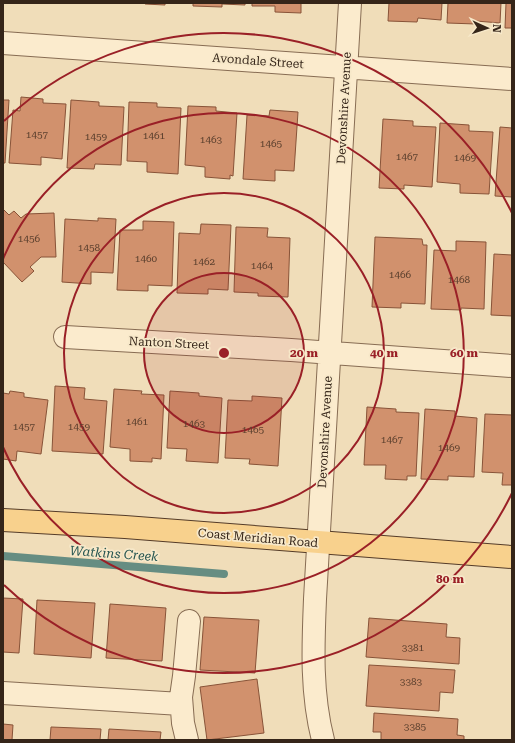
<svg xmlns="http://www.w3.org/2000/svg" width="515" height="743" viewBox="0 0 515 743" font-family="'Roboto Serif',serif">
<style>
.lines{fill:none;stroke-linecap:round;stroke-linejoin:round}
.stream{stroke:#668d82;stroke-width:8}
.building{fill:#d1916d;stroke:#885338}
.minor-casing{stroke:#876c53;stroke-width:24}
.major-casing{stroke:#543b28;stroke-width:24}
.minor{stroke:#fbebcd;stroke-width:22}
.major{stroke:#f8d18d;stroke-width:22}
.ring{fill:none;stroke:#9a2027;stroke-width:2}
.labels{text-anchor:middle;stroke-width:3.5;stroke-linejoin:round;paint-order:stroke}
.number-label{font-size:10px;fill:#5c402e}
.street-label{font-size:12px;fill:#352519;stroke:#f7e8c9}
.water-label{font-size:13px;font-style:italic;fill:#275651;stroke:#f7e8c9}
.centre{fill:#9a2027;stroke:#f7e8c9;stroke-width:2}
.ring-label{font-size:12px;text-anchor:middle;font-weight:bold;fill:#9a2027;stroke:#f7e8c9;stroke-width:3.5;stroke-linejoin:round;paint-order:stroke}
</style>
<rect width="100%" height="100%" fill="#f0ddb9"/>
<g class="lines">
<!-- stream -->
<path class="stream" d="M3 556 224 574"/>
</g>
<!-- building -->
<path class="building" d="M145 3H165V5L145 4Z
M193 3H245V5L222 4V7L193 6Z
M252 3H301V13L275 12V6H252Z
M389 3H442L441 20 418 18 417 22 388 21Z
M448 3H501L500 23 476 21V24L447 23Z
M506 3H512V28H505Z
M21 97 43 99V103L66 104 62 159 41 157V165L9 163 13 110 20 111Z
M3 100H9L5 163H3Z
M71 100 99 102V106L124 107 121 165 95 164 94 169 67 168Z
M129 102 157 103V107L181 108 178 174 147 172V162L127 161Z
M188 106 216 107V111L237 113 233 176 230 175V179L205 177V167L185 165Z
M270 110 298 112 294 171 275 170V181L243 179 247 115 269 116Z
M383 119 413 121V126L436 127 432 187 404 185V189L379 188Z
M440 123 469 125V131L493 132 489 194 460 193V184L437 182Z
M500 127 512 128V197L495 196Z
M3 209 9 215 14 211 21 218 26 214 54 213 56 257H41L30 267 34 271 22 282 3 262Z
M98 218 116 219 113 273 91 272V284L62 282 65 219 98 221Z
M143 221 174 222 172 286 148 285V291L117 290 120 230H143Z
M201 224 231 225 228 290 208 289V294L177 293 179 233 200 234Z
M236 227 268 228 267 237 290 238 288 297 258 296V293L234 292Z
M375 237 422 239 423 245H427L425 304 401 303V308L372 307Z
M456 241 486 242 484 309 461 308V310L431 309 434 250 456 251Z
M512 247V316L491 315 494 254 512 255Z
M55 386 85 388 84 399 107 401 103 454 52 451Z
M114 389 142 391 141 394 164 395 161 459 152 458V462L130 461V449L110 447Z
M10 391 24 393V397L48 400 41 454 17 451 16 461 3 459V393L9 394Z
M170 391 199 393V396L222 398 218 463 186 461 187 449 167 448Z
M252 396 282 398 278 466 249 464 250 459 225 458 228 400 252 401Z
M367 407 396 409V412L419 413 416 476H407V480L385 479 386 465H364Z
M425 409 455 411V416L477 418 474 477 448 476V480L421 479Z
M485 414 512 415V485H502L503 473 482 472Z
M3 598 23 599 19 653 3 652Z
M37 600 95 603 91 658 34 654Z
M110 604 166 608 162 661 106 658Z
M204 617 259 620 255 673 200 670Z
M369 618 447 624 446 637 460 638 459 664 366 657Z
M369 665 455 670 453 693 440 692 439 711 366 706Z
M257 679 264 733 207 740 200 687Z
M374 713 458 719 457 735 464 736V740H381V732H373Z
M3 724 13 725 12 740H3Z
M51 727 101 729 100 740H50Z
M109 729 161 732 160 740H108Z"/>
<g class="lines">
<defs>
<path id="minor" d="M3 43 512 79
M65 337 291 350 512 366
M3 693 181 704
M187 740 183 723 181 697 184 676 189 621
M323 740C311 693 313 647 315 599L350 3"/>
<path id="major" d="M3 520 125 527 512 557"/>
</defs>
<!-- minor casing -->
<use href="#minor" class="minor-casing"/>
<!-- major casing -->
<use href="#major" class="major-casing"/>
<!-- minor -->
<use href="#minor" class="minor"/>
<!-- major -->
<use href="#major" class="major"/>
</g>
<!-- distance rings -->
<circle cx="224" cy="353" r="80" fill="#9a2027" fill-opacity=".12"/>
<g class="ring">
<circle cx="224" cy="353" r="80"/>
<circle cx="224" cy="353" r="160"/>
<path d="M3 259A240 240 0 1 1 3 447"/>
<path d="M512 493A320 320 0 0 1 4 585M4 121A320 320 0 0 1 512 213"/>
</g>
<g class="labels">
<!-- number labels -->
<g class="number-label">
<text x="37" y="138">1457</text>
<text x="154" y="139">1461</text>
<text x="96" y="140">1459</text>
<text x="211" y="143">1463</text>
<text x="271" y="147">1465</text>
<text x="407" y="160">1467</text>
<text x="465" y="161">1469</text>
<text x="29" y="242">1456</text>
<text x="89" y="251">1458</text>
<text x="146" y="262">1460</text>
<text x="204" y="265">1462</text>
<text x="262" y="269">1464</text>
<text x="400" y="278">1466</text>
<text x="459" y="283">1468</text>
<text x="137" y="425">1461</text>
<text x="194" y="427">1463</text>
<text x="24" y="430">1457</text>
<text x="79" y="430">1459</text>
<text x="253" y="433">1465</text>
<text x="392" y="443">1467</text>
<text x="449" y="451">1469</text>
<text x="413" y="651">3381</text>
<text x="411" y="685">3383</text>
<text x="415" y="730">3385</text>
</g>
<!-- street labels -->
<g class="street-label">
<text transform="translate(258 61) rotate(4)" y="4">Avondale Street</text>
<text transform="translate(344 108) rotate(-87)" y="4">Devonshire Avenue</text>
<text transform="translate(169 343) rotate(3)" y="4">Nanton Street</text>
<text transform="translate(325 432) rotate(-87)" y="4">Devonshire Avenue</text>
<text transform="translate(258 538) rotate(5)" y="4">Coast Meridian Road</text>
</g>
<!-- water labels -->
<g class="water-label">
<text transform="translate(114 553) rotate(4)" y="5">Watkins Creek</text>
</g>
</g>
<circle cx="224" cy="353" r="6" class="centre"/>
<g class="ring-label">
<text x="304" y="357">20 m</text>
<text x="384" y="357">40 m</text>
<text x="464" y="357">60 m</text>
<text x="450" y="583">80 m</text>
</g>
<!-- border -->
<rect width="515" height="743" fill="none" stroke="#352519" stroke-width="8"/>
<!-- north arrow -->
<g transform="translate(487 28) rotate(93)" stroke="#f7e8c9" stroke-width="3" paint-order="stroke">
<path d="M0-3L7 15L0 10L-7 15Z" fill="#352519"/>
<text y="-6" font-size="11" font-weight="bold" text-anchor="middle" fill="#352519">N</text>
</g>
</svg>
